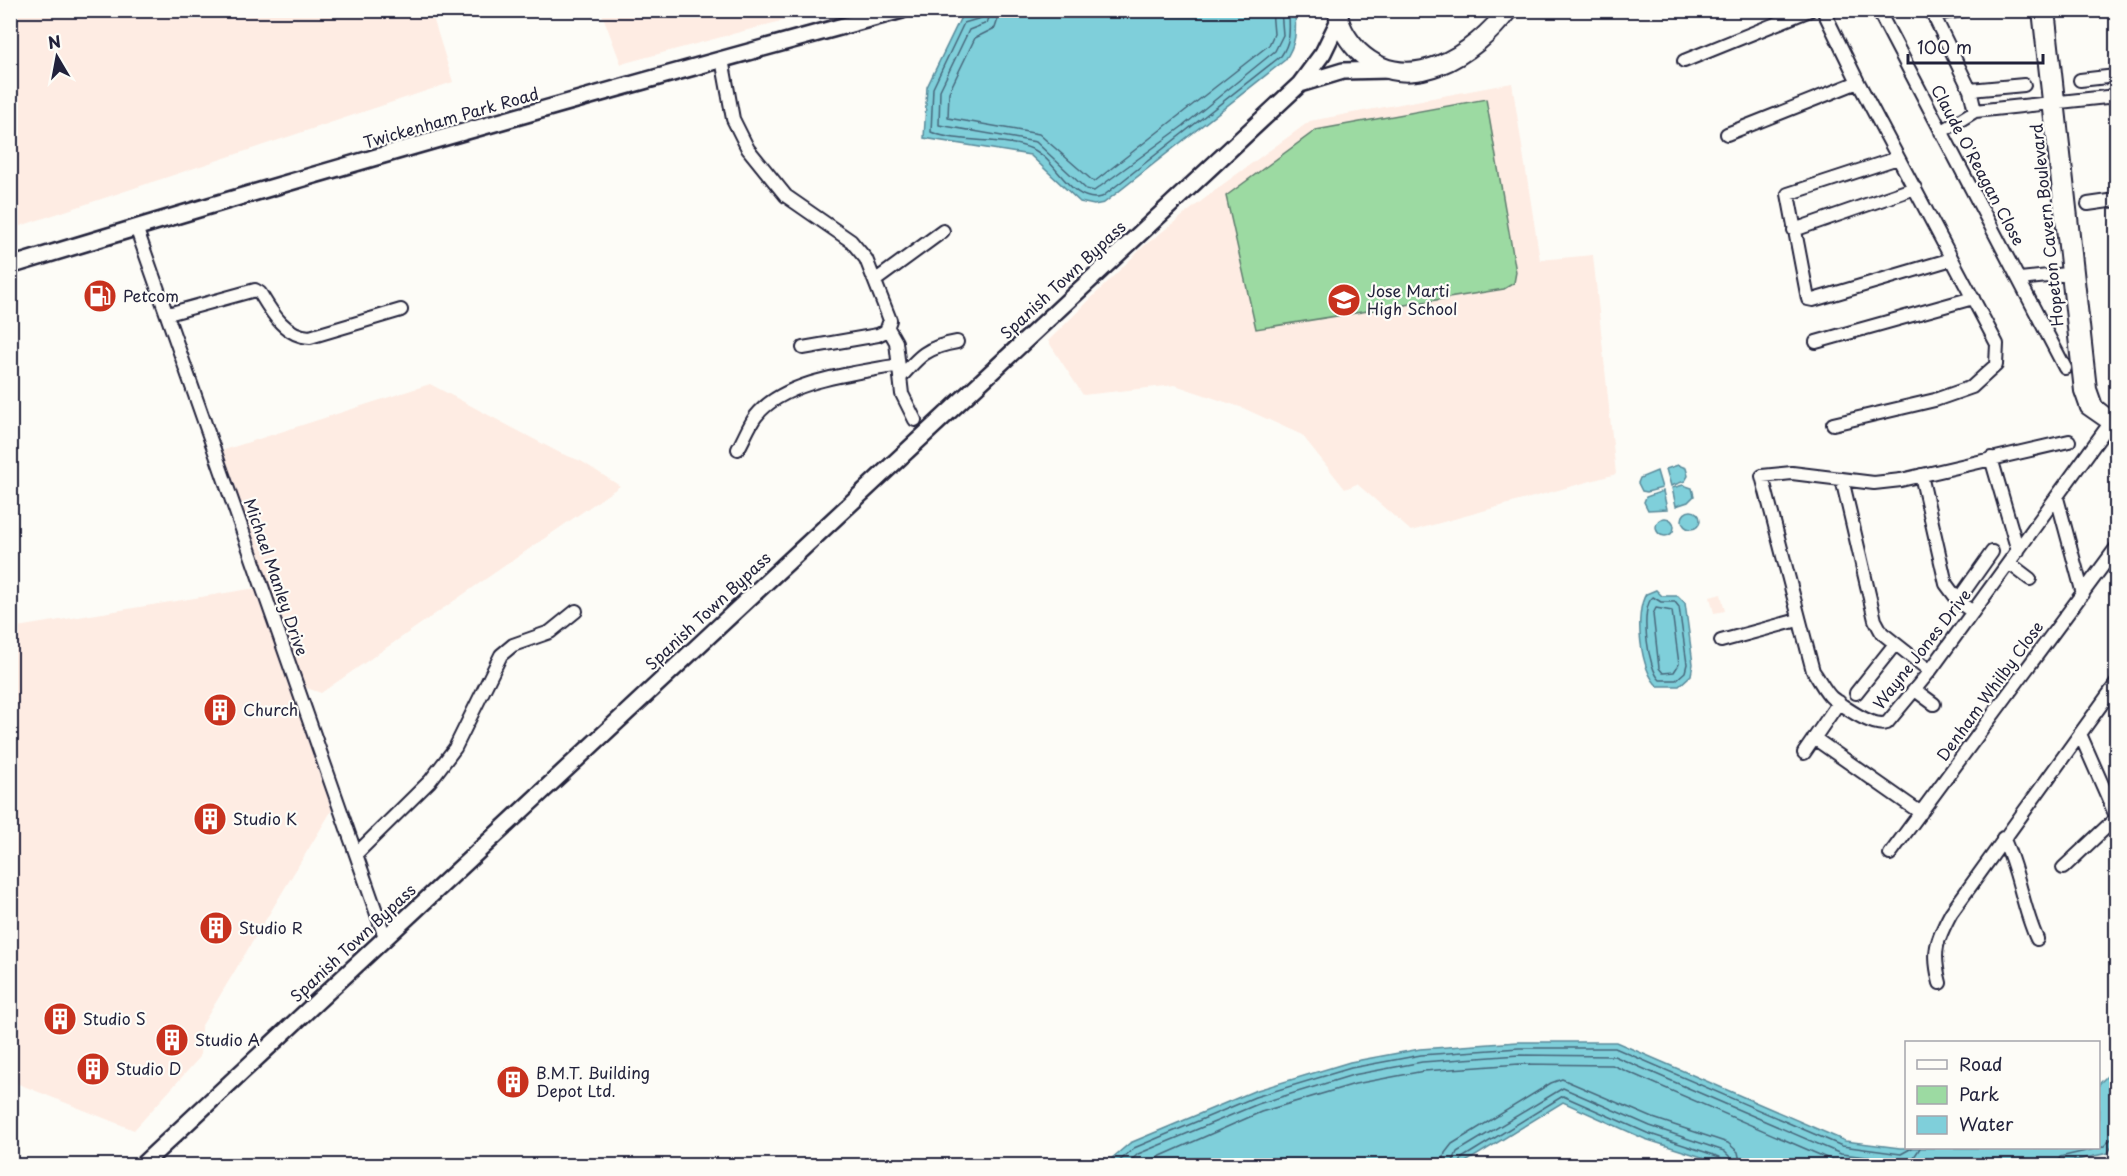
<svg xmlns="http://www.w3.org/2000/svg" width="2127" height="1176" viewBox="0 0 2127 1176" font-family="'Playpen Sans',sans-serif">
<style>
.built{fill:#feece3}
.green{fill:#9cdaa2;stroke:#5f7e6e;stroke-width:1.5}
.water{fill:#7fcfda;stroke:#5a8a9a;stroke-width:1.5}
.lines{fill:none;stroke-linecap:round;stroke-linejoin:round}
.shore{stroke:#47677b;stroke-width:1.5}
.minor-casing{stroke:#22223b;stroke-width:16}
.major-casing{stroke:#22223b;stroke-width:20}
.highway-casing{stroke:#22223b;stroke-width:22}
.minor{stroke:#fdfcf7;stroke-width:12}
.major{stroke:#fdfcf7;stroke-width:15}
.highway{stroke:#fdfcf7;stroke-width:18}
.labels{text-anchor:middle;stroke-width:4.5;stroke-linejoin:round;paint-order:stroke}
.street-label{font-size:16px;fill:#22223b;stroke:#fdfcf7}
.poi-label{font-size:16px;fill:#22223b;stroke:#fdfcf7;text-anchor:start}
</style>
<rect width="100%" height="100%" fill="#fdfcf7"/>
<filter id="ink" filterUnits="userSpaceOnUse"><feTurbulence type="fractalNoise" baseFrequency=".0167" numOctaves="2"/><feDisplacementMap in="SourceGraphic" scale="12" xChannelSelector="R" yChannelSelector="G"/><feConvolveMatrix kernelMatrix="1 2 1 2 8 2 1 2 1" color-interpolation-filters="sRGB"/></filter>
<g filter="url(#ink)">
<!-- built -->
<path class="built" d="M10 11H431L453 82 11 229Z
M601 11V10L818 11 621 64Z
M1512 83 1540 260 1593 255 1616 474 1411 531 1357 484 1345 489 1302 435 1243 408 1175 385 1083 395 1048 341 1144 246 1222 185 1310 121Z
M430 384 560 453 581 461 620 486 321 693 298 685 218 452Z
M256 588 332 810 201 1027 200 1057 134 1130 11 1081V628Z
M1721 594 1725 611 1714 613 1710 597Z"/>
<!-- green -->
<path class="green" d="M1486 99 1516 272 1514 283 1504 289 1256 329 1226 196 1316 130Z"/>
<!-- water -->
<path class="water" d="M992 10 1295 11C1296 31 1297 43 1285 60L1104 203 1094 205 1080 202 1030 155 924 138 927 87 961 17Z
M1678 465 1686 468 1688 476 1685 481 1671 486 1666 469Z
M1657 471 1662 488 1647 492 1642 491 1638 483 1640 478Z
M1683 485 1692 488 1694 496 1688 502 1676 506 1672 488Z
M1663 491 1667 509 1648 510 1644 502 1646 497Z
M1682 520a9 9 0 1 1 18 0a9 9 0 1 1-18 0Z
M1656 527a9 9 0 1 1 18 0a9 9 0 1 1-18 0Z
M1656 590 1662 596H1678L1685 603 1693 664 1691 675 1679 686H1658C1640 672 1634 613 1646 594Z
M1518 1042H1616L1845 1141 1900 1148H2098L2099 1084 2116 1067V1140L2108 1153 2050 1166 1727 1165 1645 1139 1563 1102 1461 1165H1104L1130 1143 1254 1091 1350 1062 1420 1049Z"/>
<g class="lines">
<!-- shore -->
<path class="shore" d="M985 10 981 18 964 23 933 88 931 132C959 144 1004 137 1032 149 1057 159 1070 205 1102 197L1281 56C1292 40 1289 29 1289 10
M992 10 987 23 969 30 940 90 939 125 1036 142 1086 189 1094 191 1183 126 1275 51 1283 35 1281 10
M1001 10 995 28 975 38 949 92 948 118 1039 134 1094 182 1269 45 1274 34 1272 10
M1653 597 1661 602H1675L1679 607 1687 664 1685 672 1676 680H1660C1648 670 1639 607 1653 597Z
M1656 608 1672 611 1679 664 1674 672 1663 673 1659 668 1653 614Z
M1114 1166 1134 1148 1255 1097 1351 1068 1421 1055 1519 1048H1615L1842 1146 1901 1154 1912 1148
M1125 1166 1138 1154 1258 1104 1353 1075 1422 1062 1519 1055 1614 1056 1841 1154 1902 1161 1914 1157 1920 1148
M1138 1166 1261 1112 1355 1084 1424 1071 1519 1064 1612 1065 1836 1162 1861 1166
M1442 1166 1445 1153 1452 1144 1551 1083 1562 1079 1653 1118 1728 1143 1738 1152 1741 1166
M1451 1166 1457 1152 1563 1088 1650 1126 1724 1151 1730 1157 1732 1166
M1459 1166 1462 1158 1563 1096 1647 1133 1720 1157 1725 1166
M2056 1166 2060 1157 2103 1147 2111 1139 2116 1137"/>
<defs>
<path id="minor" d="M1823 10 1858 82 1997 344 1996 365 1972 387 1935 400 1833 424
M1878 10 2065 368
M1931 10 1970 90 1975 111
M2039 10 2081 391 2087 408 2110 424
M2048 10 2090 389 2096 406 2105 413
M1933 14 1964 10
M722 59 733 119 748 149 786 196 851 241 866 259 890 320 886 331 878 335 803 348
M1684 61 1810 10
M2080 80 2116 76
M1970 90 2024 85
M1941 132 1975 111 2116 96
M1727 134 1858 82
M1898 158 1788 194 1808 299 1813 300 1952 259
M2088 204 2116 200
M136 227 385 937
M1794 230 1915 188
M2020 279 2075 273
M876 280 943 231
M168 314 255 290 260 293C272 313 285 336 310 337L401 310
M888 328 896 342 902 394 915 420
M1816 342 1973 298
M900 378C919 356 927 347 957 342
M2069 441 1901 480 1874 483 1792 473 1762 476 1813 671C1819 679 1825 692 1832 698 1844 707 1873 728 1887 723L1930 671 2116 415
M738 449C744 439 749 425 756 416 784 380 856 373 899 365
M1991 458 2018 551
M1921 475 1946 584 1960 603 1973 612
M1842 479 1875 620 1882 633 1930 671
M2057 498 2083 594
M2009 563 2030 579
M1958 600 1992 552
M1721 641 1798 620
M1915 690 1934 704
M1856 693 1895 644
M2080 734 2116 816
M1814 738 1921 813
M1804 753 1839 702
M2003 838C2019 870 2022 907 2037 939
M356 854 430 781 455 748 501 655 513 645 550 632 576 611
M1890 854 2116 548
M2063 868 2116 818
M1940 983C1932 952 1936 941 1951 913L2116 684"/>
<path id="major" d="M1300 84 1343 71 1390 70
M10 266C306 175 604 91 902 10
M141 1166 1300 84 1323 53 1339 20"/>
<path id="highway" d="M1338 10C1338 26 1348 40 1358 51 1408 99 1475 54 1508 10"/>
</defs>
<!-- minor casing -->
<use href="#minor" class="minor-casing"/>
<!-- major casing -->
<use href="#major" class="major-casing"/>
<!-- highway casing -->
<use href="#highway" class="highway-casing"/>
<!-- minor -->
<use href="#minor" class="minor"/>
<!-- major -->
<use href="#major" class="major"/>
<!-- highway -->
<use href="#highway" class="highway"/>
</g>
</g>
<!-- icons -->
<defs>
<symbol id="fuel-disc" viewBox="-11 -11 22 22"><circle r="9.5" fill="#c8321e" stroke="#fdfcf7"/><path d="M-5.5-6h7V0h2V4h1.3V-2.5L3-4.5l.8-.8L6-3V5H2.5V1h-1V6h-7ZM-4.2-4.7v3.2H.2V-4.7Z" fill="#fff"/></symbol>
<symbol id="school-disc" viewBox="-11 -11 22 22"><circle r="9.5" fill="#c8321e" stroke="#fdfcf7"/><path d="M0-5L7-2L0 1L-7-2ZM-4 1L0 2.5L4 1V4Q0 6-4 4Z" fill="#fff"/></symbol>
<symbol id="building-disc" viewBox="-11 -11 22 22"><circle r="9.5" fill="#c8321e" stroke="#fdfcf7"/><path d="M-4-6H4V6H1V3H-1V6H-4ZM-2.5-4.3h1.7v1.8h-1.7ZM.8-4.3h1.7v1.8H.8ZM-2.5-1h1.7V.8h-1.7ZM.8-1h1.7V.8H.8Z" fill="#fff"/></symbol>
</defs>
<g fill-rule="evenodd">
<use href="#fuel-disc" x="81" y="277" width="38" height="38"/>
<use href="#school-disc" x="1325" y="281" width="38" height="38"/>
<use href="#building-disc" x="201" y="691" width="38" height="38"/>
<use href="#building-disc" x="191" y="800" width="38" height="38"/>
<use href="#building-disc" x="197" y="909" width="38" height="38"/>
<use href="#building-disc" x="41" y="1000" width="38" height="38"/>
<use href="#building-disc" x="153" y="1021" width="38" height="38"/>
<use href="#building-disc" x="74" y="1050" width="38" height="38"/>
<use href="#building-disc" x="494" y="1063" width="38" height="38"/>
</g>
<g class="labels">
<!-- street labels -->
<g class="street-label">
<text transform="translate(451 118) rotate(-16)" y="6">Twickenham Park Road</text>
<text transform="translate(1978 165) rotate(62)" y="6">Claude O'Reagan Close</text>
<text transform="translate(2047 225) rotate(-96)" y="6">Hopeton Cavern Boulevard</text>
<text transform="translate(1063 280) rotate(-43)" y="6">Spanish Town Bypass</text>
<text transform="translate(276 577) rotate(71)" y="6">Michael Manley Drive</text>
<text transform="translate(708 611) rotate(-43)" y="6">Spanish Town Bypass</text>
<text transform="translate(1922 649) rotate(-52)" y="6">Wayne Jones Drive</text>
<text transform="translate(1990 691) rotate(-54)" y="6">Denham Whilby Close</text>
<text transform="translate(353 943) rotate(-43)" y="6">Spanish Town Bypass</text>
</g>
<!-- poi labels -->
<g class="poi-label">
<text x="1367" y="297">Jose Marti<tspan x="1367" dy="18">High School</tspan></text>
<text x="123" y="302">Petcom</text>
<text x="243" y="716">Church</text>
<text x="233" y="825">Studio K</text>
<text x="239" y="934">Studio R</text>
<text x="83" y="1025">Studio S</text>
<text x="195" y="1046">Studio A</text>
<text x="116" y="1075">Studio D</text>
<text x="536" y="1079">B.M.T. Building<tspan x="536" dy="18">Depot Ltd.</tspan></text>
</g>
</g>
<!-- margin -->
<rect width="2127" height="1176" fill="none" stroke="#fdfcf7" stroke-width="36"/>
<rect x="18" y="18" width="2091" height="1140" fill="none" stroke="#22223b" stroke-width="2" filter="url(#ink)"/>
<!-- legend -->
<rect x="1905" y="1041" width="195" height="108" fill="#fdfcf7" stroke="#a5a5ac" stroke-width="1.5"/>
<rect x="1917" y="1060" width="30" height="9" fill="#fdfcf7" stroke="#a5a5ac" stroke-width="1.5"/>
<text x="1959" y="1071" font-size="18" fill="#22223b">Road</text>
<rect x="1917" y="1086" width="30" height="18" fill="#9cdaa2" stroke="#a5a5ac" stroke-width="1.5"/>
<text x="1959" y="1101" font-size="18" fill="#22223b">Park</text>
<rect x="1917" y="1116" width="30" height="18" fill="#7fcfda" stroke="#a5a5ac" stroke-width="1.5"/>
<text x="1959" y="1131" font-size="18" fill="#22223b">Water</text>
<!-- north arrow -->
<g transform="translate(57 57) rotate(350)" stroke="#fdfcf7" stroke-width="4.5" paint-order="stroke">
<path d="M0-4.5L10 22L0 15L-10 22Z" fill="#22223b"/>
<text y="-9" font-size="16" font-weight="bold" text-anchor="middle" fill="#22223b">N</text>
</g>
<!-- scale -->
<path d="M1908 54v9h135v-9" fill="none" stroke="#22223b" stroke-width="3"/>
<text x="1917" y="54" font-size="18" fill="#22223b" stroke="#fdfcf7" stroke-width="4.5" paint-order="stroke">100 m</text>
</svg>
